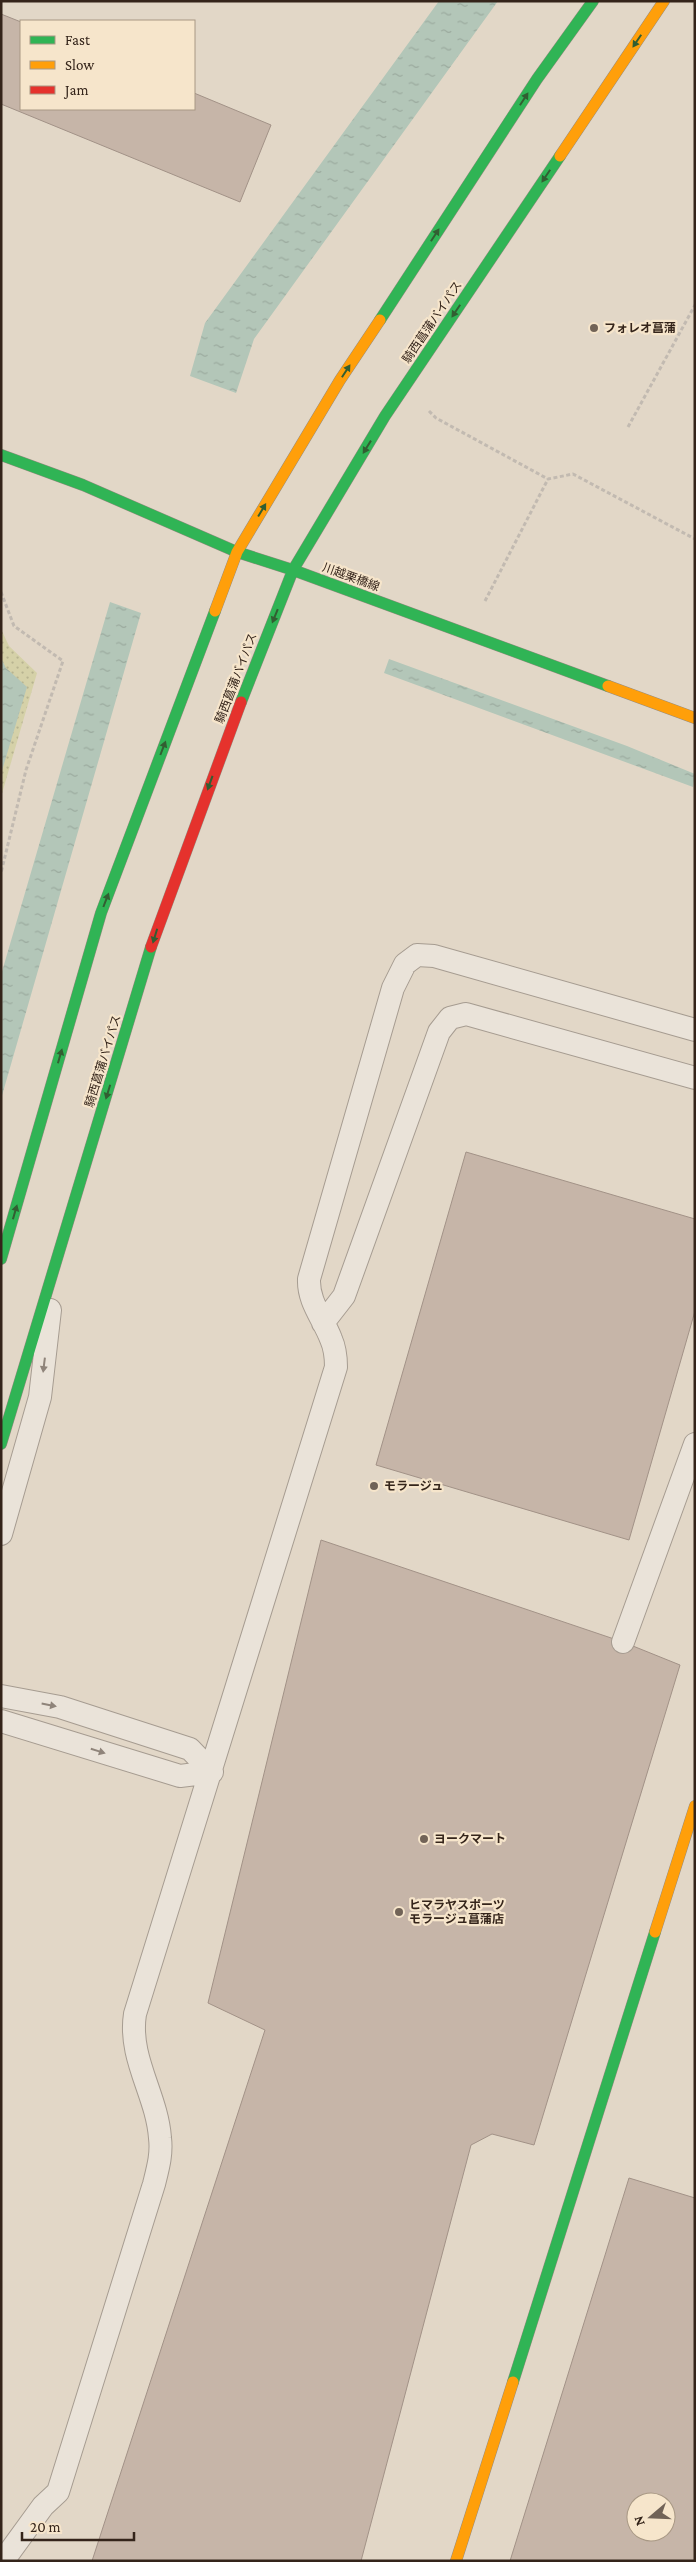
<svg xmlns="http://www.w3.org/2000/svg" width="696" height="2562" viewBox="0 0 696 2562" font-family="'Crimson Pro','Noto Sans JP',serif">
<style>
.park{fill:url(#park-dots)}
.water{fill:url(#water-ripples)}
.building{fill:#c6b5a8;stroke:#a29287;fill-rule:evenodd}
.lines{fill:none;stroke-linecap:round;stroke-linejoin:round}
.lane-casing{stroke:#a69c91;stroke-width:24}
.fast-casing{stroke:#968c81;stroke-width:12}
.slow-casing{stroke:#968c81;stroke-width:12}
.jam-casing{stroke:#968c81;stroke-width:12}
.path{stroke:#c2bab1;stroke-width:3;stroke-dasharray:4 2.5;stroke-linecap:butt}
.lane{stroke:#eae3d9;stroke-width:22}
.fast{stroke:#30b455;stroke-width:11}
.slow{stroke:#ff9f0a;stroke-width:11}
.jam{stroke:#e5322d;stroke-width:11}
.oneway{fill:#325e32}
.oneway2{fill:#8f847a}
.poi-dot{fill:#716357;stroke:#f6e5cb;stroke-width:2}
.labels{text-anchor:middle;stroke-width:4.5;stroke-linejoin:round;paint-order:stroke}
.street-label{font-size:12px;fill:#34241a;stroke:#f6e5cb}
.poi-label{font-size:12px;font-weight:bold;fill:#34241a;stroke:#f6e5cb;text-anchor:start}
</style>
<defs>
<pattern id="park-dots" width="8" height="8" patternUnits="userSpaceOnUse" patternTransform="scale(1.25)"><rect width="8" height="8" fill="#d5d1a8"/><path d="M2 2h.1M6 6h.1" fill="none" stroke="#b7b390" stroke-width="1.8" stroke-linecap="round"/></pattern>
<pattern id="water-ripples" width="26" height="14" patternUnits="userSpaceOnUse" patternTransform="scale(1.25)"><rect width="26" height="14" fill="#b3c6b8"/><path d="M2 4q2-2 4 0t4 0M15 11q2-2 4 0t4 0" fill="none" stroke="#9baa9e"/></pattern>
</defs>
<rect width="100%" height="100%" fill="#e2d7c7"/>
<!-- park -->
<path class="park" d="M1 629 9 646 37 673 1 797Z"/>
<!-- water -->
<path class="water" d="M439 1H498L254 339 236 393 190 376 205 323Z
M110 602 141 613 1 1099V975Z
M1 658 6 668 27 687 1 774Z
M389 659 627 746 695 774 693 787 384 673Z"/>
<!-- building -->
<path class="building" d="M1 14 21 22V109H194V93L271 125 240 202 1 104Z
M466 1152 695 1219V1311L629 1540 376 1465Z
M321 1540 623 1642 680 1665 534 2145 492 2134 471 2145 361 2561H92L265 2030 208 2003Z
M629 2178 695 2198V2561H510ZM636 2502H666V2532H636Z"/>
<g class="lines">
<defs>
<path id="lane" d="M323 1323 344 1296 439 1032 450 1018 466 1014 695 1078
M1 1534 40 1397 50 1310
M623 1642 695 1444
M1 1696 60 1707 190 1749 212 1772
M1 1721 180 1776 212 1772
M3 2561 43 2506 58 2492 154 2184C158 2168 162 2154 160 2138 157 2095 128 2058 135 2014L336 1367C336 1357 335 1348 331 1339 323 1318 308 1302 309 1279L393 988 405 964 417 955 434 956 695 1030"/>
<path id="fast" d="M380 320 537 79 593 1
M1 455 83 485 237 552 293 570 608 686
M241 702 293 570 385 416 560 156
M1 1259 101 913 215 611
M1 1444 151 947
M513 2382 655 1932"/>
<path id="slow" d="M560 156 664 1
M215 611 237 552 340 380 380 320
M608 686 695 718
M655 1932 695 1806
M456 2561 513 2382"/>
<path id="jam" d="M151 947 241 702"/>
</defs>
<!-- lane casing -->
<use href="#lane" class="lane-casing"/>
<!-- fast casing -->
<use href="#fast" class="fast-casing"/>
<!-- slow casing -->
<use href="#slow" class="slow-casing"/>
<!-- jam casing -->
<use href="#jam" class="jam-casing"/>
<!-- path -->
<path class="path" d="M429 411 436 418 548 479 573 474 695 539
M628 427 695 305
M1 592 14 626 63 661 26 770 1 873
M485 601 548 479"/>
<!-- lane -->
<use href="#lane" class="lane"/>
<!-- fast -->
<use href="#fast" class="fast"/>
<!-- slow -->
<use href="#slow" class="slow"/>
<!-- jam -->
<use href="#jam" class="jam"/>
</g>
<!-- one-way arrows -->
<defs><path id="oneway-solid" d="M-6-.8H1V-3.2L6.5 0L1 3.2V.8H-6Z" transform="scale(1.25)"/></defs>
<g class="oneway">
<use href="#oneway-solid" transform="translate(637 41) rotate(124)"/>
<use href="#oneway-solid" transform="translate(524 99) rotate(-57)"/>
<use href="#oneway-solid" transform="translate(546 176) rotate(124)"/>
<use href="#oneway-solid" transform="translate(435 235) rotate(-57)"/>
<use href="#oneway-solid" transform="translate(456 311) rotate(124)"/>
<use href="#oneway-solid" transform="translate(346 371) rotate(-57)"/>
<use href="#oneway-solid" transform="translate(367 447) rotate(122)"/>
<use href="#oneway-solid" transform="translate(262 510) rotate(-59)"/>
<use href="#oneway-solid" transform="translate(275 616) rotate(112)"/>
<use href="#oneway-solid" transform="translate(163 748) rotate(-69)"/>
<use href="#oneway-solid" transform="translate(210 783) rotate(110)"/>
<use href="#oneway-solid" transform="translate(106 900) rotate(-69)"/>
<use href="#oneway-solid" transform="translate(155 936) rotate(107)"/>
<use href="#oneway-solid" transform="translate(60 1056) rotate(-74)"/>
<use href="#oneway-solid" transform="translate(108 1092) rotate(107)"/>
<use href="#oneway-solid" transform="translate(15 1212) rotate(-74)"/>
</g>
<g class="oneway2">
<use href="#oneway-solid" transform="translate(44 1365) rotate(97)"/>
<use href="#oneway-solid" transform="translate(49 1705) rotate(11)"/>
<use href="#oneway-solid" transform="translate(98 1751) rotate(17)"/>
</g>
<!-- markers -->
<g class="poi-dot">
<circle cx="594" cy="328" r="5"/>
<circle cx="374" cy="1486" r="5"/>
<circle cx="424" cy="1839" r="5"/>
<circle cx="399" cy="1912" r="5"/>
</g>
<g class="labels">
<!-- street labels -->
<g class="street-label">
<text transform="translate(432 322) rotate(-56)" y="4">騎西菖蒲バイパス</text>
<text transform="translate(351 577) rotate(20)" y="4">川越栗橋線</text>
<text transform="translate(236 678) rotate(-69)" y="4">騎西菖蒲バイパス</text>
<text transform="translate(103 1061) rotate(-73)" y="4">騎西菖蒲バイパス</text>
</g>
<!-- poi labels -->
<g class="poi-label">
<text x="604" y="332">フォレオ菖蒲</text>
<text x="384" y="1490">モラージュ</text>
<text x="434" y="1843">ヨークマート</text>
<text x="409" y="1909">ヒマラヤスポーツ<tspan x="409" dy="14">モラージュ菖蒲店</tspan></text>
</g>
</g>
<!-- border -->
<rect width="696" height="2562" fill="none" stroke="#34241a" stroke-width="5"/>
<!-- legend -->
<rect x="20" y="20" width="175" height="90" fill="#f6e5cb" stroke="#a89884"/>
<rect x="30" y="36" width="25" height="8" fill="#30b455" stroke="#a89884"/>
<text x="65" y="45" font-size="15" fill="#34241a">Fast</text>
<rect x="30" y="61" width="25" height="8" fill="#ff9f0a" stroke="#a89884"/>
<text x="65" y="70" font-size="15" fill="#34241a">Slow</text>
<rect x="30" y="86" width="25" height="8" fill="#e5322d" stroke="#a89884"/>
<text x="65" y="95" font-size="15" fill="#34241a">Jam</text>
<!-- north arrow -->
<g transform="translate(651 2517) rotate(251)"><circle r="24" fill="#f6e5cb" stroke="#a89884"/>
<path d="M0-4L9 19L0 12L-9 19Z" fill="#716357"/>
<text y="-8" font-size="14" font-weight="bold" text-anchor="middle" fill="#34241a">N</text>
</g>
<!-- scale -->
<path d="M22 2532v8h112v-8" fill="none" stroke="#34241a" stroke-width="2.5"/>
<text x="30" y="2532" font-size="15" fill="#34241a" stroke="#f6e5cb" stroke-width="4" paint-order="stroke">20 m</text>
</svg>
